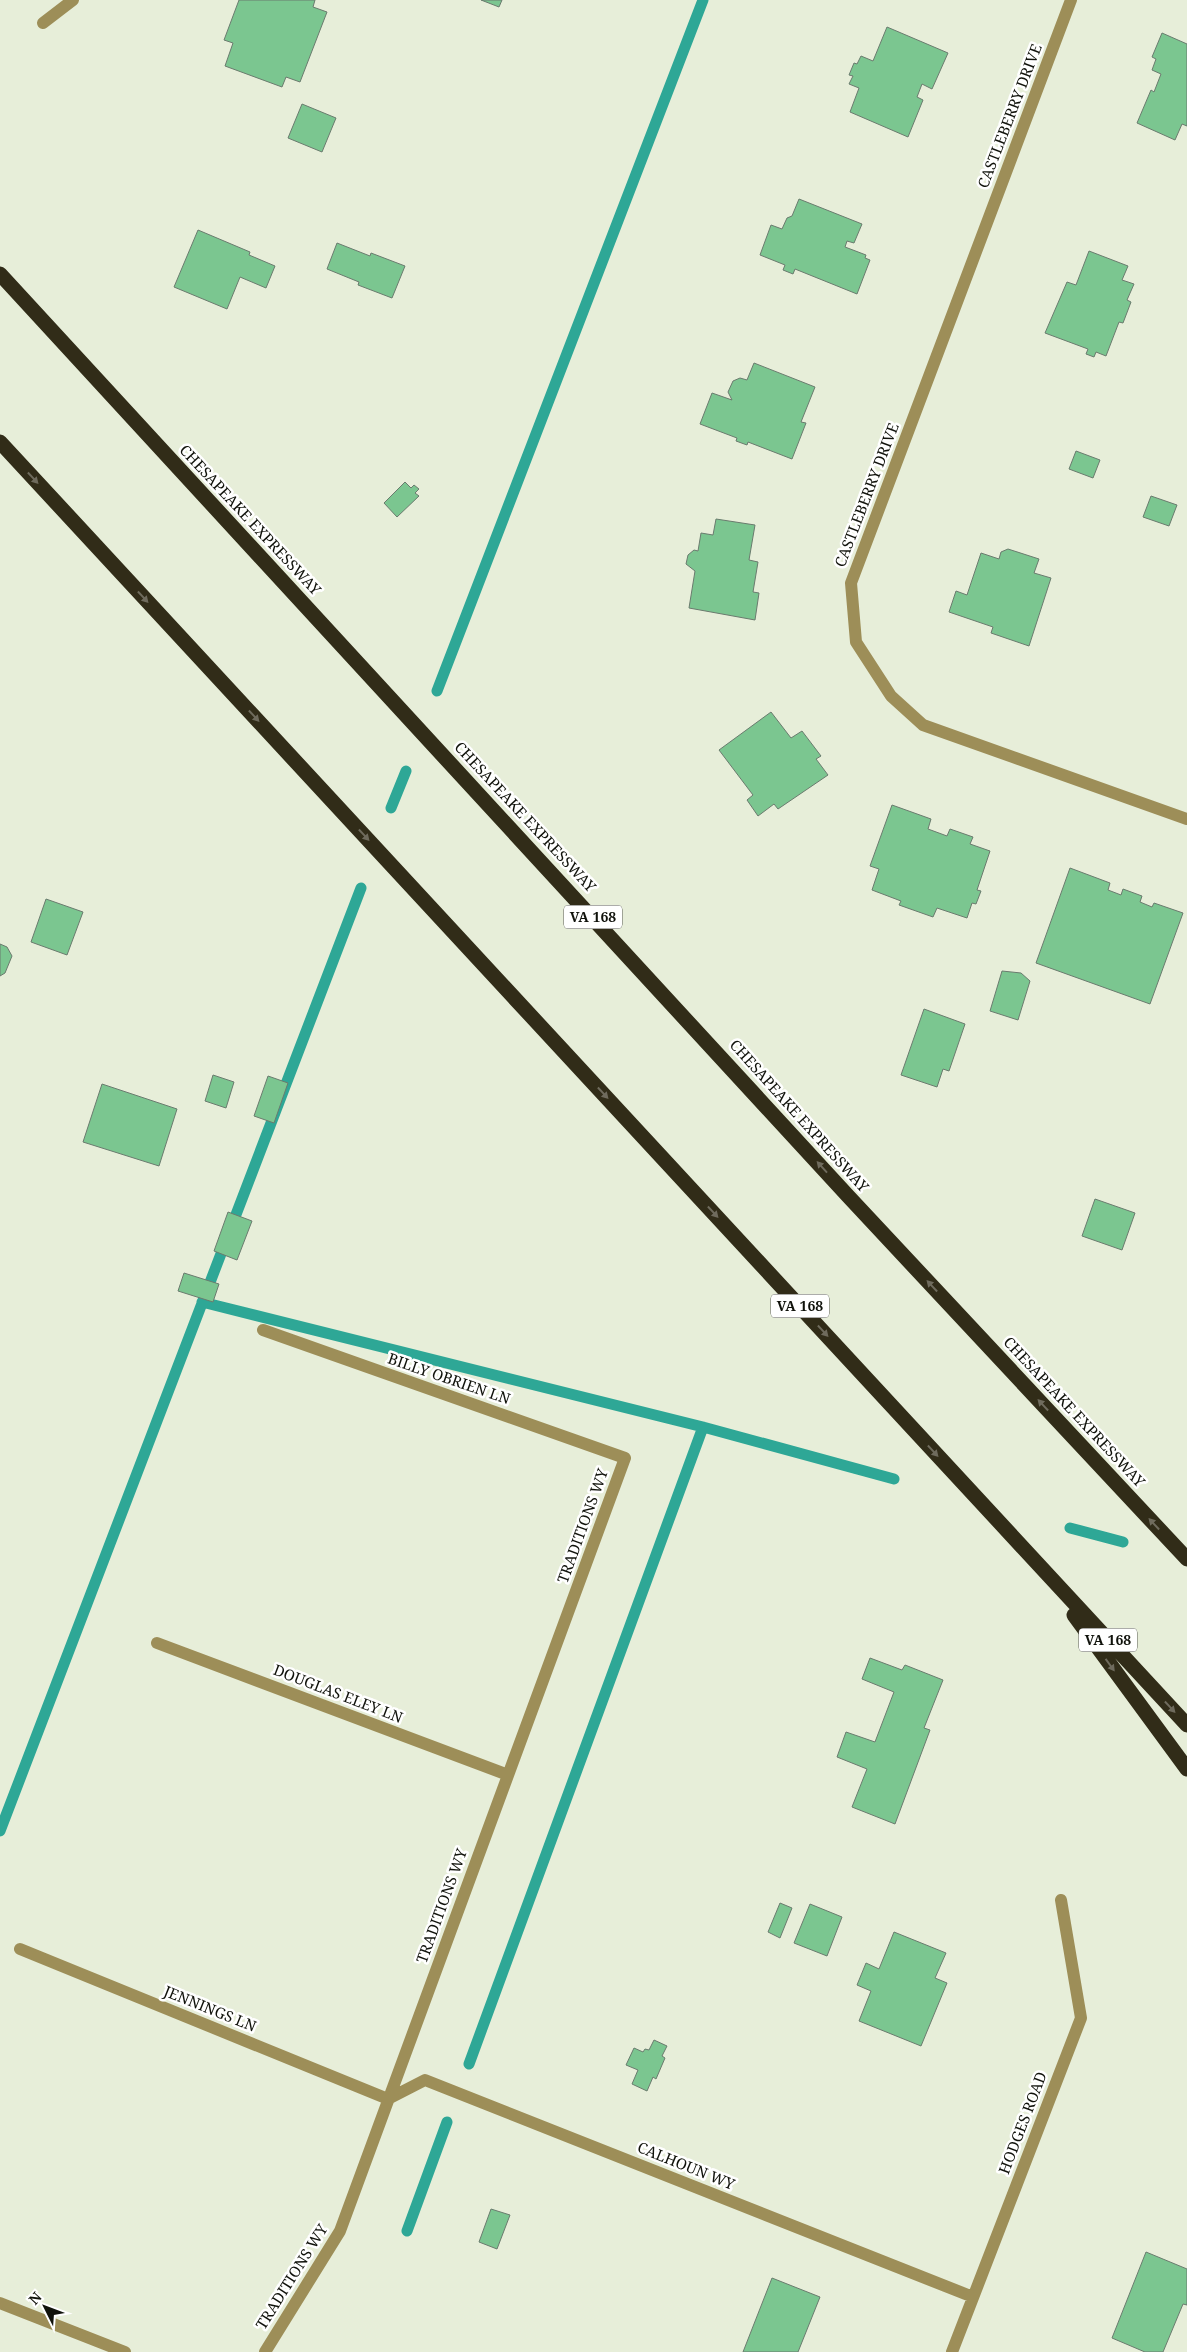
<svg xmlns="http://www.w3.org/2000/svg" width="1187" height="2352" viewBox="0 0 1187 2352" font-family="'Noto Serif',serif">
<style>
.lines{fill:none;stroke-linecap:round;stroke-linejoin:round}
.stream{stroke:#2ea796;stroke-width:11}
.building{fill:#7bc690;stroke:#6a7b6e}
.minor{stroke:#9d8e58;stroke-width:12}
.motorway{stroke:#312c18;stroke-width:15}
.oneway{fill:#6f6b5d}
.labels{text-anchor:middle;stroke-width:5;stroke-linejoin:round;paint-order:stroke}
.shield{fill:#fff;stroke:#585954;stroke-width:1}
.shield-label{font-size:14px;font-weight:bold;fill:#10120b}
.street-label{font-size:15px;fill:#10120b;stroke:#fff}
</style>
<rect width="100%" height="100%" fill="#e7eed9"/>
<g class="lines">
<!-- stream -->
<path class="stream" d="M437 691 703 0
M391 808 406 771
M202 1302 703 1427 894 1479
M1070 1528 1123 1542
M0 1831 361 888
M469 2064 703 1427
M407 2231 447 2122"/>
</g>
<!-- building -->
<path class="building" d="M239 0H315L313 7 327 12 300 82 286 77 282 87 225 66 233 43 224 40Z
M481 0H502L499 7Z
M887 27 948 53 932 89 922 84 917 97 923 100 908 137 850 112 859 88 849 84 853 76 849 75 854 63 857 64 861 56 873 61Z
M1162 33 1187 44V126L1182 124 1175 140 1137 123 1151 90 1154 92 1161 74 1152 70 1156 59 1152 57Z
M302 104 336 118 322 152 288 138Z
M799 199 862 224 854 243 847 241 845 247 866 255 865 258 870 260 857 294 795 269 793 274 783 270 785 265 760 255 771 225 782 229 787 218 792 216Z
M198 230 250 252 249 255 275 266 266 288 240 277 227 309 174 287Z
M337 243 370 256 371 253 405 266 392 298 358 285 359 282 327 269Z
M1089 251 1128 266 1122 280 1134 284 1127 300 1131 302 1123 323 1119 322 1106 356 1096 352 1094 357 1086 354 1088 349 1045 333 1067 282 1076 285Z
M754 363 815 387 801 422 806 423 792 459 748 442 747 445 736 441 737 438 700 424 712 393 732 400 728 392 733 381 740 378 747 380Z
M1076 451 1100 460 1093 478 1069 469Z
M405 482 411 488 414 485 419 489 415 493 419 496 397 517 384 503Z
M1151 496 1177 505 1169 526 1143 517Z
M716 519 755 525 749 560 758 562 753 592 759 593 755 620 689 608 695 571 686 564 688 555 694 550 698 551 701 533 713 535Z
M1008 549 1039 559 1034 573 1051 578 1029 646 991 633 993 627 949 612 956 591 967 595 981 553 999 559 1001 552Z
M771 712 791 738 802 731 821 756 816 759 828 775 778 809 774 804 758 816 747 800 753 795 719 750Z
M892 805 931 819 928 829 947 836 950 829 973 837 970 844 990 851 977 890 981 891 976 904 972 903 967 918 937 908 933 917 899 905 901 901 872 890 879 869 870 866Z
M1070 868 1110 883 1108 890 1121 895 1123 889 1142 896 1140 902 1152 907 1154 903 1183 913 1150 1004 1036 963Z
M46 899 83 912 67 955 31 942Z
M0 944 7 947 12 956 5 973 0 976Z
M1002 971 1021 973 1030 981 1018 1020 990 1011Z
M924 1009 965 1024 949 1071 943 1069 937 1087 901 1075Z
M213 1075 234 1082 226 1108 205 1101Z
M268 1076 288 1083 274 1123 254 1116Z
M102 1084 177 1109 159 1166 83 1142Z
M1095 1199 1135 1213 1122 1250 1082 1236Z
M228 1212 252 1221 237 1260 214 1251Z
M184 1273 219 1284 213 1302 178 1291Z
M870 1658 902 1670 905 1665 943 1680 924 1728 930 1730 895 1824 852 1807 867 1769 837 1757 846 1732 875 1742 894 1692 862 1679Z
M780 1903 792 1908 780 1938 768 1932Z
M810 1904 842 1917 827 1956 794 1943Z
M894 1932 946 1953 935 1978 947 1983 921 2046 859 2021 871 1991 857 1985 866 1963 879 1969Z
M654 2040 667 2046 662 2056 665 2058 656 2079 653 2077 647 2091 632 2084 638 2070 626 2065 634 2048 643 2052 645 2049 649 2050Z
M491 2209 510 2215 497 2249 479 2242Z
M1146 2252 1187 2269V2305L1183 2304 1163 2352H1145L1112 2338Z
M772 2278 820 2297 798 2352H743Z"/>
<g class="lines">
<!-- minor -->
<path class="minor" d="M1071 0 851 583 856 642 891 696 923 725 1187 819
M43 23 73 0
M263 1330 625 1458 340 2231 265 2352
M157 1643 508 1775
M20 1949 388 2099 425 2080 973 2297
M0 2303 125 2352
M952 2352 1081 2018 1061 1900"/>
<!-- motorway -->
<path class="motorway" d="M0 274 848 1196 1187 1559
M0 442 1187 1725
M1074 1615 1187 1769"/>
</g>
<!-- one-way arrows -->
<defs><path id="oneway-solid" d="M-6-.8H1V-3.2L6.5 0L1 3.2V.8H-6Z" transform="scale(1.25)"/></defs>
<g class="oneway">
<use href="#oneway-solid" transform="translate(33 478) rotate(47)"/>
<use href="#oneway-solid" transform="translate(143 597) rotate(47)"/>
<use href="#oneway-solid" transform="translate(254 716) rotate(47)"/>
<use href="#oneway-solid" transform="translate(364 835) rotate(47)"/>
<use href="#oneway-solid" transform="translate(603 1093) rotate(47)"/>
<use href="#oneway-solid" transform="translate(822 1167) rotate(-132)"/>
<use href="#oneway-solid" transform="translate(713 1212) rotate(47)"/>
<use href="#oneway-solid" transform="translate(932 1286) rotate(-133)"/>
<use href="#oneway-solid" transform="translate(823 1331) rotate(47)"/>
<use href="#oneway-solid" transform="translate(1043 1405) rotate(-133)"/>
<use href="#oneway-solid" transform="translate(933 1451) rotate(47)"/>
<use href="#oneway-solid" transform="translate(1154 1524) rotate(-133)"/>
<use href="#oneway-solid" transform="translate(1110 1665) rotate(54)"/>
<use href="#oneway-solid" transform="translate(1170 1707) rotate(47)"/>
</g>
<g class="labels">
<!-- shield labels -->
<g class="shield">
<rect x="564" y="905.5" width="58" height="23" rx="4"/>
<rect x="771" y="1294.5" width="58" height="23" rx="4"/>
<rect x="1079" y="1628.5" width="58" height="23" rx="4"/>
</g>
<g class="shield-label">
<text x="593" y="922">VA 168</text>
<text x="800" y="1311">VA 168</text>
<text x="1108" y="1645">VA 168</text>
</g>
<!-- street labels -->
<g class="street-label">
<text transform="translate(1010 116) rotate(-69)" y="5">CASTLEBERRY DRIVE</text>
<text transform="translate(867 495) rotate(-69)" y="5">CASTLEBERRY DRIVE</text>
<text transform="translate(250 520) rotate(47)" y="5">CHESAPEAKE EXPRESSWAY</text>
<text transform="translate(525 817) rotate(47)" y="5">CHESAPEAKE EXPRESSWAY</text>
<text transform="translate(799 1116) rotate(48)" y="5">CHESAPEAKE EXPRESSWAY</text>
<text transform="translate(449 1379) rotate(19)" y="5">BILLY OBRIEN LN</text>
<text transform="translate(1074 1412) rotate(47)" y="5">CHESAPEAKE EXPRESSWAY</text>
<text transform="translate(583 1526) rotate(-70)" y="5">TRADITIONS WY</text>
<text transform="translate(338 1694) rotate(21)" y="5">DOUGLAS ELEY LN</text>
<text transform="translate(442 1906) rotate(-70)" y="5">TRADITIONS WY</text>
<text transform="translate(210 2009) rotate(22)" y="5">JENNINGS LN</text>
<text transform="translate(1023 2123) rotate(-69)" y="5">HODGES ROAD</text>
<text transform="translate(686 2166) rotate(22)" y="5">CALHOUN WY</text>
<text transform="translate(292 2277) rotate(-58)" y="5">TRADITIONS WY</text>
</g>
</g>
<!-- north arrow -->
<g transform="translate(45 2307) rotate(312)" stroke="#ffffff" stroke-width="4" paint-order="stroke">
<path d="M0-4L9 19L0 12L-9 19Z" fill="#10120b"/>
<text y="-8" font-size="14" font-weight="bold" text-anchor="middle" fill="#10120b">N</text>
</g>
</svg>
